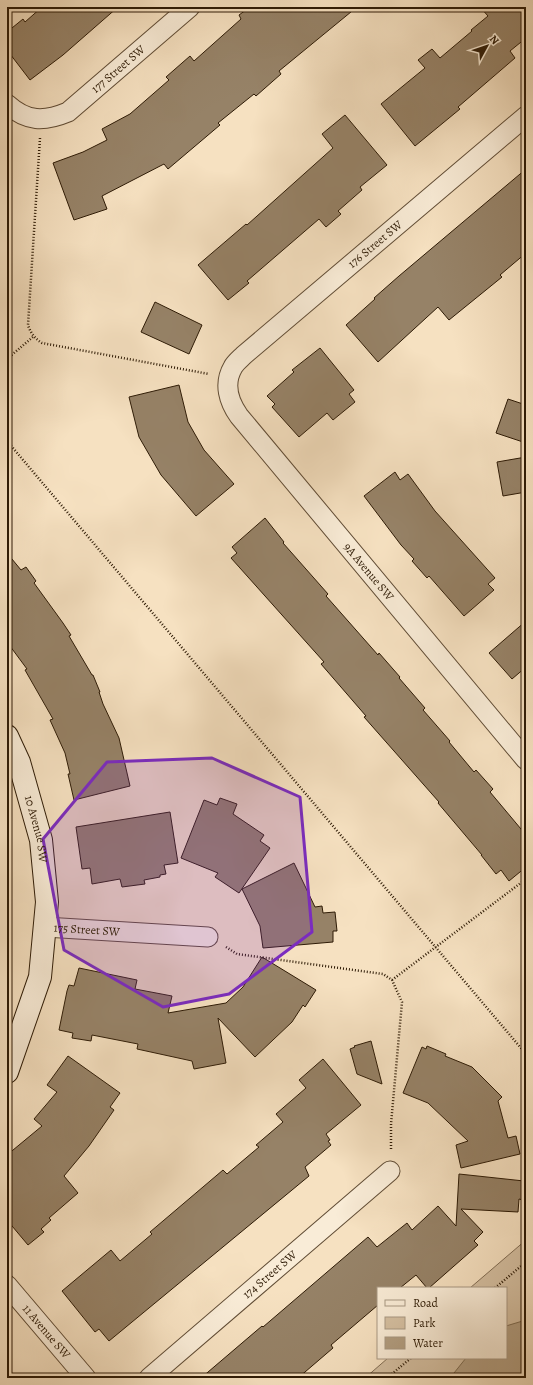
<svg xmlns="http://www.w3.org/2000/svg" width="533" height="1385" viewBox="0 0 533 1385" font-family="Alegreya,serif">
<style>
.green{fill:#d4bfa1;stroke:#816d54}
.water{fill:#b29e81;stroke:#7d6a50}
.building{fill:#968267;stroke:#2e1b06}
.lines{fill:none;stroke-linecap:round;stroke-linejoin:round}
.street-casing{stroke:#604c35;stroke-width:21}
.secondary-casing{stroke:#2e1b06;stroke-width:24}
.path{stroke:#2e1b06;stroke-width:2.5;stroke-dasharray:1 2;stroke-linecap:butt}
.street{stroke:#f9ecd7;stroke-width:19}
.secondary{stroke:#f9ecd7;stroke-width:22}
.marked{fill:#7b2cbf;fill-opacity:0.2;stroke:#7b2cbf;stroke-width:3;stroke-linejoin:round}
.labels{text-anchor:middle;stroke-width:3;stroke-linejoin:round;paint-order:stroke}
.street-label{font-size:12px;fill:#2e1b06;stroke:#f9ecd7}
</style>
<rect width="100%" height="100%" fill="#f6e1c1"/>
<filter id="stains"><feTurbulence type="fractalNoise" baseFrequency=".005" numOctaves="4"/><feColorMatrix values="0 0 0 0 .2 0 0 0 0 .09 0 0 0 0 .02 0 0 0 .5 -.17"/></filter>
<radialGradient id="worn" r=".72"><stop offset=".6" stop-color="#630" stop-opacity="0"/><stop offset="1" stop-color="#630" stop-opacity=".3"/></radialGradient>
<!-- green -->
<path class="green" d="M526 1240V1378H365L388 1358H506V1288H470Z"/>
<!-- water -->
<path class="water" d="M526 1320V1378H450L466 1358H506V1326Z"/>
<!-- building -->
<path class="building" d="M42 7H118L63 55 30 80 7 50V32L23 19 25 22Z
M250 7H357L279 71 281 74 256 96 254 94 218 123 220 125 168 169 164 164 102 196 107 209 74 220 53 163 83 152 107 140 102 129 130 114 169 80 166 77 190 56 194 61 241 19 239 15Z
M480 7H526V38L510 51 515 58 458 107 460 109 415 146 381 104 425 68 418 60 432 49 440 58 472 31 471 30 488 16Z
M345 115 387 165 360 187 362 190 338 211 341 214 326 227 319 219 247 281 249 283 228 300 198 265 246 224 247 225 333 148 322 134Z
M526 169V253L500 275 502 277 449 320 438 307 378 362 346 325 375 299 374 298 399 276Z
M155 302 202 325 189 354 141 332Z
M320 348 354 390 349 394 355 402 333 420 327 413 299 437 272 407 275 404 267 396 294 372 292 370Z
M179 385 188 422 204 450 234 484 196 516 161 475 139 437 129 397Z
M508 399 526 405V443L496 433Z
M526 457V492L503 496 497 462Z
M395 472 400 480 408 474 435 511 495 578 488 584 494 590 464 616 429 576 427 578 412 561 414 559 401 545 364 496Z
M265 518 284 542 283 543 328 594 326 596 378 655 379 653 400 677 399 678 425 708 423 710 450 741 449 742 474 772 476 770 493 789 490 792 526 835V867L509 881 501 870 496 874 481 855H482L438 803 439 802 364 717 366 716 321 664 324 662 231 558 237 553 232 547Z
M7 553 21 570 26 567 36 581 34 583 63 623 71 635 69 636 92 675H93L100 692H99L103 704 119 738 130 786 74 800 68 774H70L65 753 50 720 53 719 25 670 27 669 7 642Z
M526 621V667L512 679 489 653Z
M220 798 237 804 233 814 264 835 260 841 270 848 239 893 215 877 218 873 181 858 204 800 217 805Z
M170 812 178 863 164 865 166 874 160 875V877L144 880 145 884 122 887 120 879 92 884 90 868 82 869 76 827Z
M294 863 315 907 322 906 323 913 335 912 337 931H333V942L263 948 260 926 242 889Z
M262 957 316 990 305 1007 303 1005 292 1022 255 1057 218 1018 226 1063 194 1069 192 1061 137 1049 138 1044 92 1035 91 1041 72 1038 73 1033 59 1030 67 991 69 985 74 986 79 968 137 980 135 989 172 996 168 1013 226 1003 243 987Z
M371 1041 382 1084 357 1074 350 1049 355 1047 354 1046Z
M427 1046 446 1054 445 1056 472 1067 502 1097 498 1101 508 1138 516 1136 520 1154 461 1168 456 1145 468 1141 428 1103 403 1093 422 1047 426 1049Z
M68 1056 120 1093 110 1107 114 1110 89 1146 64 1176 78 1193 49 1218 51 1220 41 1229 44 1232 28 1245 7 1220V1155L42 1126 34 1119 57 1092 47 1085Z
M323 1059 361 1105 326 1134 330 1140 328 1141 331 1145 305 1167 309 1176 109 1341 99 1329 95 1332 62 1291 111 1250 120 1261 152 1234 150 1232 223 1170 227 1174 259 1147 256 1145 283 1122 276 1114 306 1088 299 1080Z
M459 1174 524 1181 523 1200 519 1199 518 1212 461 1209 483 1232 474 1241 478 1245 429 1288H427L416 1275 400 1288H378V1305L331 1345 333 1348 298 1378H201L262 1326 263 1327 368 1237 377 1247 407 1223 412 1230 438 1206 456 1226Z"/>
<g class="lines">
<defs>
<g id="street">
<path id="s1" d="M7 104C27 122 44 122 68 112L190 7"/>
<path id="s2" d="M526 116 244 355C240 359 235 363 233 367 223 384 229 402 239 416L526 760"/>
<path id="s3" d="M45 927 208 937"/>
<path id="s4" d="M7 1285 86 1378"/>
<path id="s5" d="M149 1378 390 1171"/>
</g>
<g id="secondary">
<path id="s6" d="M7 736 19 762 41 840 47 902 40 977 7 1072"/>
</g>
</defs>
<!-- street casing -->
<use href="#street" class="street-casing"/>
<!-- secondary casing -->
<use href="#secondary" class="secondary-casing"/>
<!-- path -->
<path class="path" d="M40 138 28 325C30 332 35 339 42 343L209 374
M7 359 34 336
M7 441 526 1054
M226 947 237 954 383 974 392 980 402 1002 391 1124V1151
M392 980 526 879
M495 1288 526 1262
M387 1378 411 1358"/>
<!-- street -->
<use href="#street" class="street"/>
<!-- secondary -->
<use href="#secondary" class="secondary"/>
</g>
<!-- marked area -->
<path class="marked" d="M212 758 300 797 312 932 229 994 163 1007 64 950 43 839 107 762Z"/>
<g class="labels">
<!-- street labels -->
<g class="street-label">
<text dy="4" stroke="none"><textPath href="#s1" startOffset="132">177 Street SW</textPath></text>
<text transform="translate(375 244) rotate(-40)" y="4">176 Street SW</text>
<text dy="4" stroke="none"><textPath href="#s2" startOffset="641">9A Avenue SW</textPath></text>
<text dy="4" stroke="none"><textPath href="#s6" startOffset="98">10 Avenue SW</textPath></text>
<text dy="4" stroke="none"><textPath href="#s3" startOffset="42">175 Street SW</textPath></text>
<text dy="4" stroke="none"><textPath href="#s5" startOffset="159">174 Street SW</textPath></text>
<text dy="4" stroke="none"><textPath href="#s4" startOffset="61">11 Avenue SW</textPath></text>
</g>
</g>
<!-- margin -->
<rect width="533" height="1385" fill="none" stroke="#f6e1c1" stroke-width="24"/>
<rect x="8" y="8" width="517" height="1369" fill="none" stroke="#2e1b06" stroke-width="2"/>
<rect x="12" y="12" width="509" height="1361" fill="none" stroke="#2e1b06"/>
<!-- legend -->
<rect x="377" y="1287" width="130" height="72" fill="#f9ecd7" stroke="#a89883"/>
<rect x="385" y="1300" width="20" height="6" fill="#f9ecd7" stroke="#a89883"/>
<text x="413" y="1307" font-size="12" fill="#2e1b06">Road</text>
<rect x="385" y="1317" width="20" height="12" fill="#d4bfa1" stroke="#a89883"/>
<text x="413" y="1327" font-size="12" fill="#2e1b06">Park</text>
<rect x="385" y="1337" width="20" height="12" fill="#b29e81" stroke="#a89883"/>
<text x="413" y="1347" font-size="12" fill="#2e1b06">Water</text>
<!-- north arrow -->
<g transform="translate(487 46) rotate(50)" stroke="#f9ecd7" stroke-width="3" paint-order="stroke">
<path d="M0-3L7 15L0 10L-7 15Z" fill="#2e1b06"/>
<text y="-6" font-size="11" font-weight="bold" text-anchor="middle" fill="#2e1b06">N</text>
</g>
<rect width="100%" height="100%" filter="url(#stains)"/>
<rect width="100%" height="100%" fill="url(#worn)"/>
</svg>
